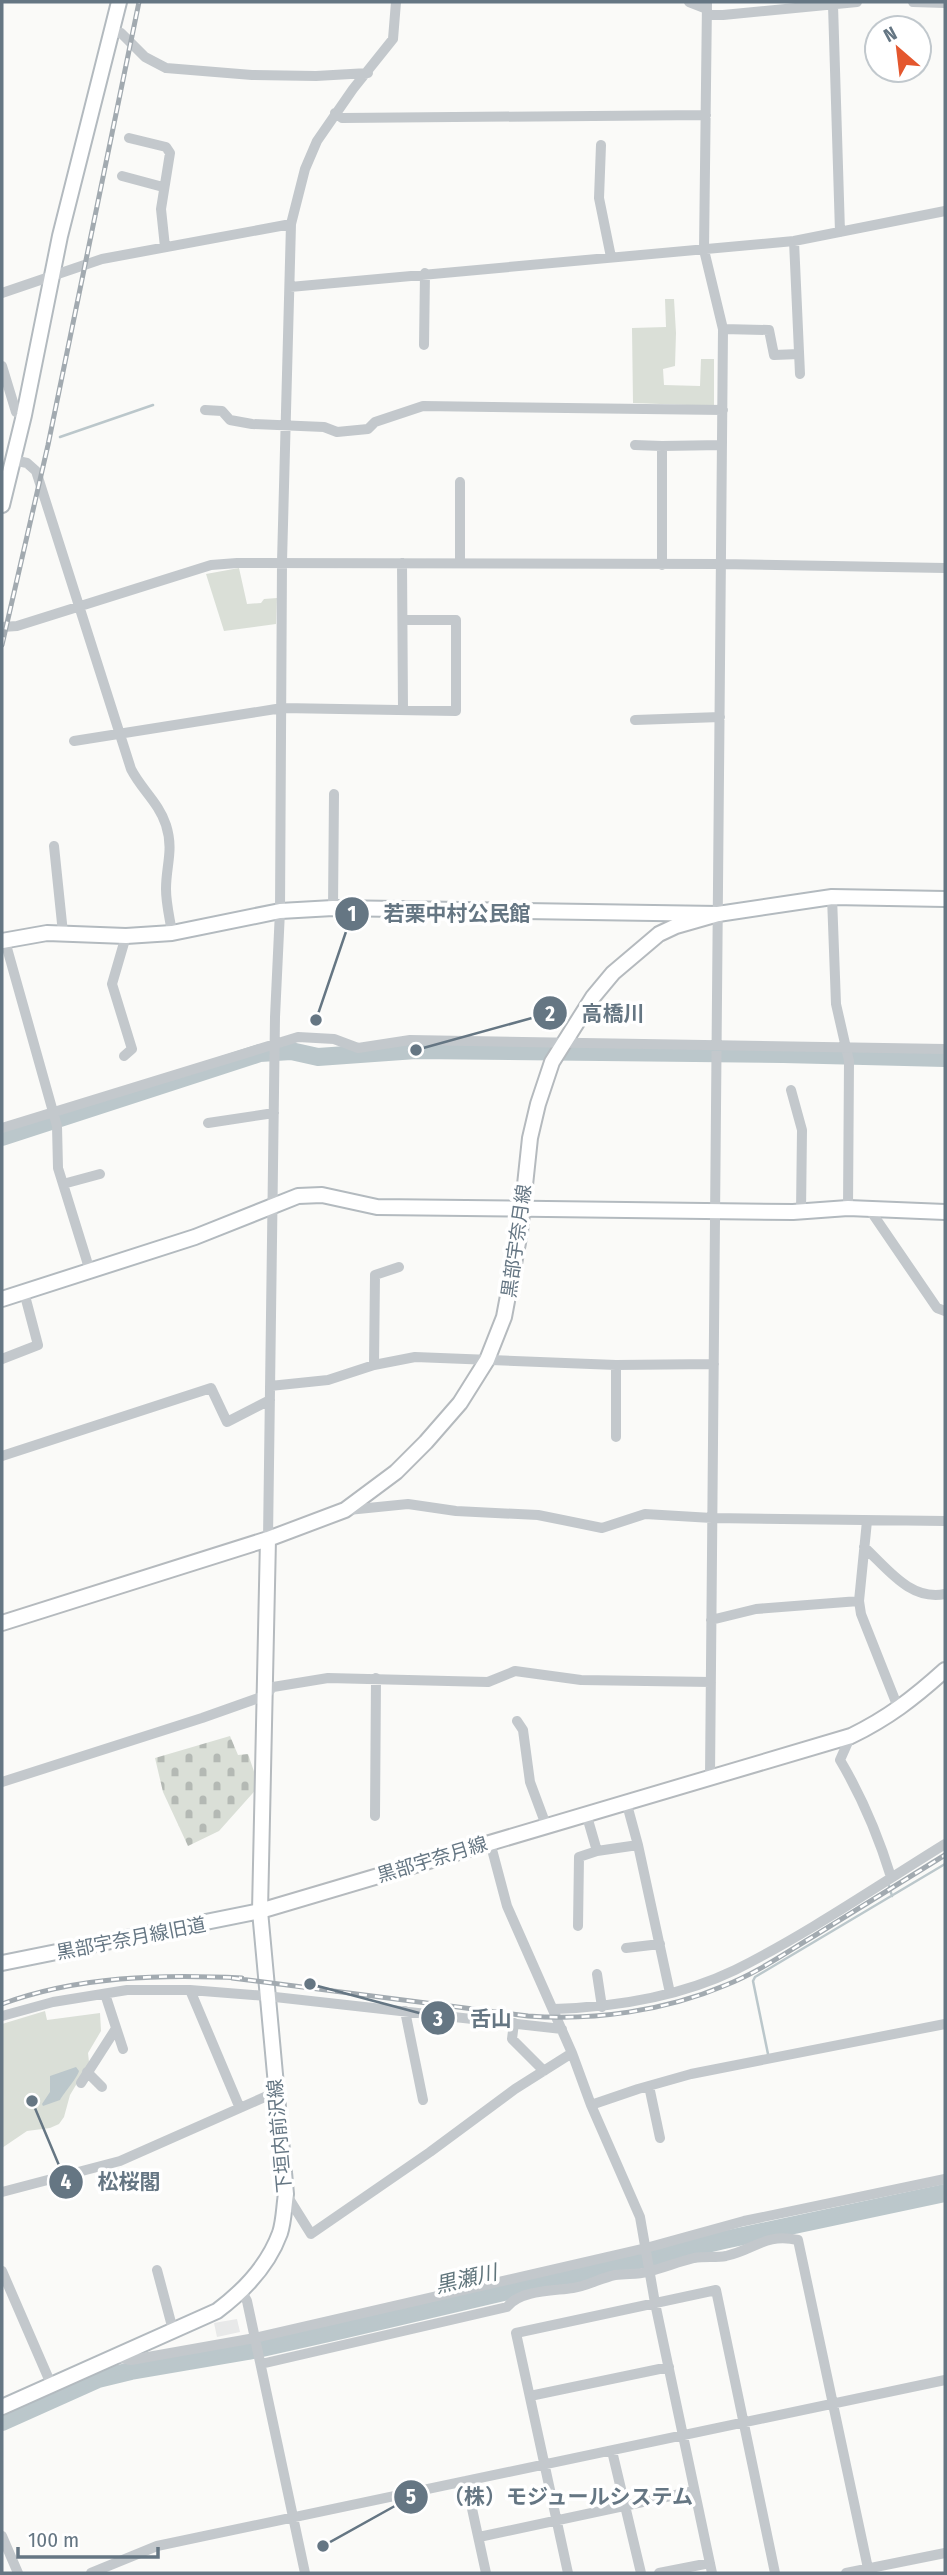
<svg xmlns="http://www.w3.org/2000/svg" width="947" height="2575" viewBox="0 0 947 2575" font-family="'Fira Sans Condensed','Noto Sans JP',sans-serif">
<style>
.built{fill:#e8e9e9}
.cemetery{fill:url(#cemetery-stones)}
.garden{fill:#dadfd7}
.water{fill:#bbc7cb}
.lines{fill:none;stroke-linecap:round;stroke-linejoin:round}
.stream{stroke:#bbc7cb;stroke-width:2.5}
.river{stroke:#bbc7cb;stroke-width:18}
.secondary-casing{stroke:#b3babf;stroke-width:18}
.primary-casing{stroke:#b5babe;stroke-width:18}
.street{stroke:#c3c8cc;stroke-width:10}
.secondary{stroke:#fff;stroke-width:14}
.primary{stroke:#fff;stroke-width:14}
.rail-casing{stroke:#a2aab0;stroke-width:5}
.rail{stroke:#fff;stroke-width:2.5;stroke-dasharray:8;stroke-linecap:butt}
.labels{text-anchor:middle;stroke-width:7;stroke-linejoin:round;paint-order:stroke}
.street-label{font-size:19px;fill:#657683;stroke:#fff}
.water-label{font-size:21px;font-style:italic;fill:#60757c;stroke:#fff}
.leader{fill:none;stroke:#657683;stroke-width:2.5}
.callout-dot{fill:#657683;stroke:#fff;stroke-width:2.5}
.mark-label{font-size:21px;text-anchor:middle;font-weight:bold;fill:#fff}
.callout-label{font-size:21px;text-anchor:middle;font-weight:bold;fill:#657683;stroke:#fff;stroke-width:7;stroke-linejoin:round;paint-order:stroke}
</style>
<defs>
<pattern id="cemetery-stones" width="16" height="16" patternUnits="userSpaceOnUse" patternTransform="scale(1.75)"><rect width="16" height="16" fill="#dadfd7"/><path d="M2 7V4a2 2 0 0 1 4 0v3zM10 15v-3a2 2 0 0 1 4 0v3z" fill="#b4b9b4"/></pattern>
</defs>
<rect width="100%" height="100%" fill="#fafaf8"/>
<!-- built -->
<path class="built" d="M237 2319 240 2332 217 2337 214 2323Z"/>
<!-- cemetery -->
<path class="cemetery" d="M230 1736 238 1755 248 1754 259 1786 219 1831 188 1846 163 1792 155 1758Z"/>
<!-- garden -->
<path class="garden" d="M665 299H674L676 333 675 366 663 369 664 385 700 386 701 359H714V406L633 403 632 328 666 327Z
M239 568 247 604 261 603 264 599 277 598 276 624 224 631 206 574Z
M45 2011 47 2020 100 2013 101 2031 88 2053 89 2062 82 2075 70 2095 64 2117 59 2124 50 2128 27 2131 2 2148V2024Z"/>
<!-- water -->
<path class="water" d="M76 2067 79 2071C77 2078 64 2093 60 2100L43 2106 42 2104 50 2092V2076Z"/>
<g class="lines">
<!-- stream -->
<path class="stream" d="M60 437 153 405
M888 1883 892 1896
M768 2054 753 1981 755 1977 945 1864"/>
<!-- river -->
<path class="river" d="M2 1137 260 1053 291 1051 318 1057 416 1050 783 1054 945 1058
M2 2422 98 2379 131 2371 248 2351 342 2330 724 2240 945 2193"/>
<defs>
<path id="secondary" d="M2 505 24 415 60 236 119 2
M2 941 47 933 126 936 172 933 280 911 333 908 718 914 832 897 945 899
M2 1299 195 1237 298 1196 322 1195 377 1207 793 1212 848 1208 945 1212
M2 1963 260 1911 286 2194C284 2206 284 2221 280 2233 268 2266 245 2290 217 2311L2 2407"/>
<path id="primary" d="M268 1539 260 1911 851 1736C888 1718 914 1698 945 1670
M2 1623 268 1539 345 1510 396 1472 426 1442 460 1403 487 1360 504 1317 520 1232 530 1138 538 1104 552 1062 593 997 613 973 659 934 676 926 718 914"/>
</defs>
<!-- secondary casing -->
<use href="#secondary" class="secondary-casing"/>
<!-- primary casing -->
<use href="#primary" class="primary-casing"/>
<!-- street -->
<path class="street" d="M689 2 707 9
M707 2 704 250 723 329 710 1777
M913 2 945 3
M833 5 840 232
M707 15H723L857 2
M110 33H121L145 57 166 68 252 75 316 76 368 73
M335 113 342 118 706 115
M129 138 166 147 170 153 161 209 165 247
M601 145 599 198 611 257
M122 176 163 187
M794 241 800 374
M290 287 794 241 945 211
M2 293 102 259 291 224
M723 329 769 330 774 355 799 354
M424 345 425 273
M2 366 16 412 24 415
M205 410 222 411 230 420 252 424 324 427 337 432 368 429 375 422 423 406 723 410
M635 445 662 446
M13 460 27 463 36 471 131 769C141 789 159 803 166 825 174 850 166 865 166 889 166 904 170 919 172 933
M402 563 403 710
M460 563V482
M662 565V446L722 445
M2 627 17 626 211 565 237 563 721 564 945 568
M635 720 720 717
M74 741 282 708 456 711V620H404
M54 846 63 933
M832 897 836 1004 849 1061 848 1208
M333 908 334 794
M5 941 57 1126 58 1168 63 1184
M124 1056 132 1049 112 984 126 936
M791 1090 802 1130 801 1212
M208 1123 274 1113
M2 1128 298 1037 334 1039 358 1048 410 1040 945 1049
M870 1210 937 1308 945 1311
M90 1271 63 1184 100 1174
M2 1359 38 1345 24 1292
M374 1365 375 1275 399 1267
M270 1386 328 1380 374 1365 415 1357 616 1365
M616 1437V1365L714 1364
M2 1456 211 1388 227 1422 270 1400
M348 1510 408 1504 456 1511 538 1515 602 1528 645 1514 712 1518 945 1521
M268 1539 275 1017 280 911 282 562 291 224 305 169 317 141 353 89 393 39 396 2
M864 1547C888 1569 910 1601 945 1594
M859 1601 861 1614 899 1710
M711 1620 756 1609 859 1601 867 1521
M517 1721 523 1730 530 1782 546 1825
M846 1737 848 1742 840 1760C862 1797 878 1835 891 1877
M2 1782 202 1718 264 1696 273 1687 328 1678 488 1682 515 1671 581 1680 711 1682
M626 1801 638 1845
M586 1813 597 1851 638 1845 670 1993
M375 1816 376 1678
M490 1842 507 1906 572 2053 591 2105 638 2089 691 2074 945 2024
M578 1926 579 1857 597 1851
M626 1948 660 1944
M597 1974 602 2007
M190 1990 239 2106
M105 1994 123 2049
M554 2009C615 2007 679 1997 735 1970 807 1934 877 1886 945 1844
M405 2011 423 2100
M2 2016 53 2002 127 1990H190L266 1996 562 2029
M514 2023 512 2039 544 2071
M87 2072 102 2087
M81 2083 115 2030
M649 2086 660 2138
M591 2105 640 2217 655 2303 712 2573
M2 2192 120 2161 276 2092
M286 2194 311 2234 430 2152 515 2089 572 2053
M157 2270 173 2330
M2 2271 51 2384
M242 2292 247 2301 305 2573
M116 2357 131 2360 255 2338 646 2248 744 2221 945 2179
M261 2364 507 2307C520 2290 554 2291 573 2288 587 2286 601 2278 615 2275 626 2273 637 2275 647 2272 663 2268 678 2262 694 2258 705 2256 716 2258 726 2256 756 2249 765 2233 798 2240L869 2573
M530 2396 669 2367
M612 2451 641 2573
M466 2481 486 2573
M2 2536 18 2573
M479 2537 694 2491
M91 2573 157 2546 945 2380
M568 2573 516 2333 716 2290 775 2573
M659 2573 710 2563
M846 2573 945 2553"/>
<!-- secondary -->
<use href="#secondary" class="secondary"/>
<!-- primary -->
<use href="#primary" class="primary"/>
<defs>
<path id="rail" d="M2 645 48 445 139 2
M232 1978 528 2016C593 2021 665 2011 726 1985 757 1973 785 1953 814 1936 857 1909 902 1882 945 1855
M2 2004C78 1976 161 1974 242 1978"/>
</defs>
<!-- rail casing -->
<use href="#rail" class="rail-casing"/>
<!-- rail -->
<use href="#rail" class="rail"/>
</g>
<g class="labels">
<!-- street labels -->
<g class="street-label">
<text transform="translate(516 1241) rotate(-82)" y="7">黒部宇奈月線</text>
<text transform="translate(432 1859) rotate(-17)" y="7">黒部宇奈月線</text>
<text transform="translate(131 1938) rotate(-11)" y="7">黒部宇奈月線旧道</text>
<text transform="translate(279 2136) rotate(-95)" y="7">下垣内前沢線</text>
</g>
<!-- water labels -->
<g class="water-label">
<text transform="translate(466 2279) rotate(-13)" y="7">黒瀬川</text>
</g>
</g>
<!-- callouts -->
<path class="leader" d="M316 1020L352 914M416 1050L550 1013M310 1984L438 2018M32 2101L66 2182M323 2546L411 2497"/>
<g class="callout-dot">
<circle cx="316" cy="1020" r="7"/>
<circle cx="416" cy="1050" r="7"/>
<circle cx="310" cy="1984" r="7"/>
<circle cx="32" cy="2101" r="7"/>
<circle cx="323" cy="2546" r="7"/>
<circle cx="352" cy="914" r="18"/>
<circle cx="550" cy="1013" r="18"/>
<circle cx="438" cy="2018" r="18"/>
<circle cx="66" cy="2182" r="18"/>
<circle cx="411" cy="2497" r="18"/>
</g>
<g class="mark-label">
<text x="352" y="921">1</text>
<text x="550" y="1021">2</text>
<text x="438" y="2026">3</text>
<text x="66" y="2189">4</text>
<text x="411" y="2504">5</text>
</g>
<g class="callout-label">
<text x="457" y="921">若栗中村公民館</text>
<text x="613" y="1021">高橋川</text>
<text x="491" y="2026">舌山</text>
<text x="129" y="2189">松桜閣</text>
<text x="568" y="2504">（株）モジュールシステム</text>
</g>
<!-- border -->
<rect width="947" height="2575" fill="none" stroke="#657683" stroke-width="7"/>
<!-- north arrow -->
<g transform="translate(898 49) rotate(332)"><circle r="33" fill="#ffffff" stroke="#c1c8cd" stroke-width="2"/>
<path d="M0-5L12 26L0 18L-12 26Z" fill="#e4572e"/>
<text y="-10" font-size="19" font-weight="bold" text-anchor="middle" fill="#657683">N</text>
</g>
<!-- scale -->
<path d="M18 2547v10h140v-10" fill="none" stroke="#657683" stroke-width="3.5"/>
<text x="28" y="2547" font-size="21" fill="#657683" stroke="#ffffff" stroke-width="5" paint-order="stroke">100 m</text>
</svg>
